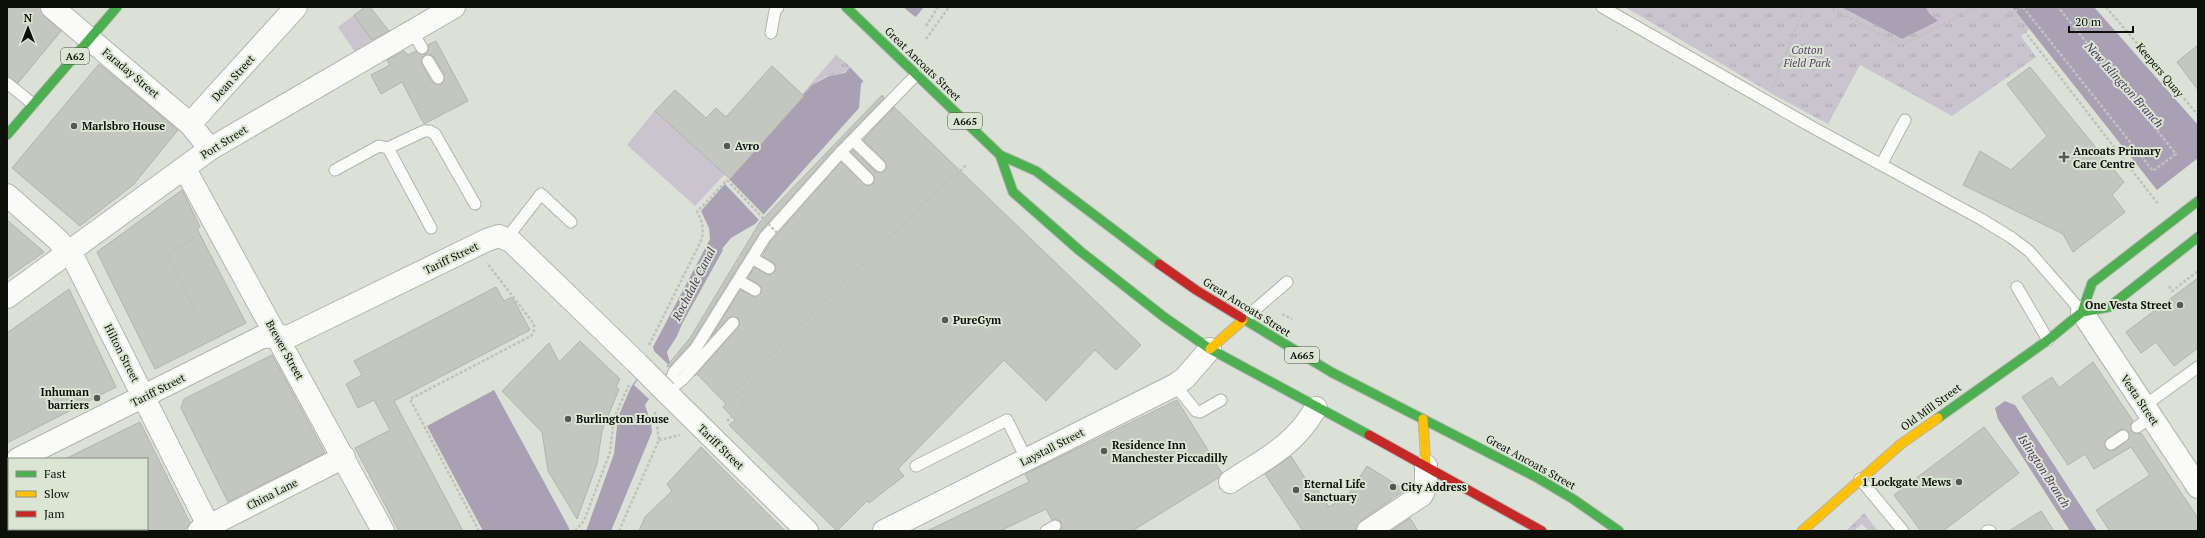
<svg xmlns="http://www.w3.org/2000/svg" width="2205" height="538" viewBox="0 0 2205 538" font-family="'PT Serif',serif">
<style>
.grass{fill:url(#grass-tufts)}
.garden{fill:#cac4cf}
.water{fill:#aaa0b3}
.pier{fill:#dce1d7}
.building{fill:#c3c7bf;stroke:#b1b4ad;fill-rule:evenodd}
.lines{fill:none;stroke-linecap:round;stroke-linejoin:round}
.lane-casing{stroke:#b1b5ae;stroke-width:13}
.street-casing{stroke:#b1b5ae;stroke-width:24}
.fast-casing{stroke:#b1b5ae;stroke-width:11}
.slow-casing{stroke:#b1b5ae;stroke-width:11}
.jam-casing{stroke:#b1b5ae;stroke-width:11}
.path{stroke:#c0c2be;stroke-width:2.5;stroke-dasharray:3 2;stroke-linecap:butt}
.lane{stroke:#fafaf9;stroke-width:11}
.street{stroke:#fafaf9;stroke-width:22}
.fast{stroke:#4caf50;stroke-width:9}
.slow{stroke:#ffc107;stroke-width:9}
.jam{stroke:#c62828;stroke-width:9}
.street-bridge-casing{stroke:#b1b5ae;stroke-width:24;stroke-linecap:butt}
.path-bridge{stroke:#c0c2be;stroke-width:2.5;stroke-dasharray:3 2;stroke-linecap:butt}
.street-bridge{stroke:#fafaf9;stroke-width:22}
.poi-dot{fill:#555951;stroke:#dbe5d3;stroke-width:1.5}
.labels{text-anchor:middle;stroke-width:4;stroke-linejoin:round;paint-order:stroke}
.shield{fill:#dbe5d3;stroke:#4a5046;stroke-width:1}
.shield-label{font-size:10px;font-weight:bold;fill:#0c1009}
.park-label{font-size:11px;font-style:italic;fill:#5a406e;stroke:#dbe5d3}
.street-label{font-size:11px;fill:#0c1009;stroke:#dbe5d3}
.poi-label{font-size:11px;font-weight:bold;fill:#0c1009;stroke:#dbe5d3;text-anchor:start}
.water-label{font-size:12px;font-style:italic;fill:#4e3562;stroke:#dbe5d3}
</style>
<defs>
<pattern id="grass-tufts" width="24" height="20" patternUnits="userSpaceOnUse"><rect width="24" height="20" fill="#cac4cf"/><path d="M3 7l-1-3M5 7V3M7 7l1-3M15 17l-1-3M17 17v-4M19 17l1-3" fill="none" stroke="#aca7b0"/></pattern>
</defs>
<rect width="100%" height="100%" fill="#dce1d7"/>
<!-- grass -->
<path class="grass" d="M1625 7H1841L1902 39 1938 21 1929 13 1926 7H2012L2029 29 2021 36 2036 57 1952 116 1860 65 1828 124 1776 96Z
M836 55 851 67C844 75 838 73 828 76 817 80 811 86 804 96L802 94Z
M1864 513 1878 531H1869L1862 524 1854 531H1846Z"/>
<!-- garden -->
<path class="garden" d="M354 15 374 42 355 52 338 27Z
M655 110 725 174 695 206 627 145Z"/>
<!-- water -->
<path class="water" d="M906 7H924L861 84 859 108 755 224 731 238 722 249 723 250 682 324 677 336 667 352 671 367 645 405 651 423 652 432 611 531H586L614 454 618 417 631 387 655 353 653 347 710 239 709 228 701 211 812 85 829 76 845 73Z
M1841 7H1926L1929 13 1938 21 1902 39Z
M2012 7H2094L2198 125V158L2157 190Z
M494 390 568 526 570 531H483L427 426Z
M2005 401 2015 405 2097 531H2070L1998 419 1995 408Z"/>
<!-- pier -->
<path class="pier" d="M903 7 918 19 865 83 849 66Z
M816 156 817 157 778 202 777 200Z
M728 178 765 216 760 221 724 183Z
M655 352 671 367 649 399 634 385Z"/>
<!-- building -->
<path class="building" d="M7 7H40L44 16 61 31 18 83 7 76Z
M365 7H370L389 31 372 40 354 15Z
M436 41 468 101 424 124 402 82 381 94 371 75 390 65 387 60 404 51 408 55 416 51 419 54H425L428 51V45ZM425 55H431L434 57 444 74V81L441 84H435L432 82 422 65V58Z
M2198 45V90L2177 62Z
M99 64 178 130 133 185 80 226 12 168Z
M772 66 804 96 730 179 655 111 675 90 706 118 716 108 726 117Z
M2030 67 2124 182 2112 195 2125 212 2073 252 2063 234 1963 185 1980 151 2011 170 2047 136 2007 84Z
M882 95 884 98 836 147 760 232 690 344 669 367 667 366 690 338 760 222Z
M894 107 1141 345 1116 370 1095 350 1046 401 1004 360 898 469 904 476 869 503 867 501 837 531 729 425 735 420 723 407 726 404 697 374 695 376 738 327 740 324 738 318 730 317 711 337 740 290 755 297 761 293V286L748 278 754 267 769 275 775 271V264L762 256 771 241 841 162 867 186 873 184 875 177 851 152 853 150 875 171 882 173 885 171 887 167 885 161 863 140Z
M182 190 200 227 197 229 246 323 155 369 97 252Z
M7 220 44 252 7 278Z
M2198 278V348L2174 366 2156 342 2141 353 2126 332Z
M496 287 504 301 512 297 530 330 394 401 463 531H399L355 448 390 430 374 400 358 408 346 384 362 375 354 361Z
M69 289 116 387 7 443V333Z
M580 341 620 379 616 387 619 389 602 431 597 464 577 519 548 471 542 432 502 391 549 343 559 362Z
M272 355 325 453 228 502 181 408 184 399Z
M2093 362 2133 421 2131 424V431L2134 433H2141L2198 518V531H2110L2096 510 2150 475 2131 447 2094 469 2085 454 2068 465 2022 397 2052 377 2059 388ZM2122 429 2129 432V439L2115 450H2108L2104 445 2105 441Z
M1177 400 1222 473 1218 478 1132 531H1060L1062 526 1061 522 1056 519 1052 520 1046 509 1000 531H927L1029 482 1025 474Z
M140 422 190 523 187 528 182 531H147V459H65Z
M1984 427 2019 473 1943 531H1921L1894 495Z
M701 447 785 531H639L645 517 672 491 667 484Z
M1291 456 1310 486 1314 484 1329 507 1348 495 1367 466 1405 490 1361 521 1356 531H1303L1265 474Z
M2041 511 2054 531H2009Z
M1410 518 1418 531H1391Z"/>
<g class="lines">
<defs>
<path id="lane" d="M1602 7 1812 127 1981 219 2012 238 2029 251 2082 312
M412 31 422 48
M771 33 775 11 778 7
M428 61 438 78
M7 83 33 104
M853 140 880 166
M388 148 424 131H430L435 134 475 204
M841 152 868 179
M1881 165 1905 120
M335 170 379 146 388 148 431 228
M507 238 541 194 571 222
M752 258 769 268
M739 281 755 290
M2017 287 2048 340
M1243 320 1287 282
M1175 385 1196 411 1200 412 1221 400
M667 391 682 380 733 323
M666 392 674 372 696 348 765 237 841 152 916 75
M2144 406 2198 367
M2137 427 2151 417
M2111 444 2123 436
M916 466 1007 420 1027 460
M1860 479 1903 531
M51 531 55 529
M1046 531 1055 526
M1987 531H1990"/>
<path id="street" d="M52 7 190 124
M210 149 190 124 296 7
M185 169 383 531
M7 195 58 240 75 261 211 531
M7 297 210 149 454 7
M2082 312 2198 487
M666 392 807 531
M18 459 262 337 290 336 487 240 499 236 511 241 637 363
M1230 482C1266 458 1293 447 1316 408
M199 531 344 457
M884 531 1175 385 1185 378 1210 349
M1368 531 1422 495 1426 485V466"/>
<path id="fast" d="M846 7 1000 155 1036 171 1159 264
M7 135 117 7
M1000 155 1013 192 1080 251 1164 317 1210 349 1369 435
M2082 312 2092 283 2198 201
M1242 318 1331 372 1536 477 1573 499 1619 531
M1938 418 2048 340 2082 312 2109 307 2198 237"/>
<path id="slow" d="M1210 349 1243 320
M1423 419 1426 466
M1802 531 1901 444 1938 418"/>
<path id="jam" d="M1159 264 1196 290 1242 318
M1369 435 1542 531"/>
</defs>
<!-- lane casing -->
<use href="#lane" class="lane-casing"/>
<!-- street casing -->
<use href="#street" class="street-casing"/>
<!-- fast casing -->
<use href="#fast" class="fast-casing"/>
<!-- slow casing -->
<use href="#slow" class="slow-casing"/>
<!-- jam casing -->
<use href="#jam" class="jam-casing"/>
<!-- path -->
<path class="path" d="M1828 7 1902 45 1978 7
M2006 7 2158 204
M2023 7 2153 171 2176 154 2058 7
M2106 7 2198 115
M2011 14 2021 7
M926 26 938 7
M926 39 949 7
M1773 87 1804 7
M2169 286 2172 291 2198 271
M194 308 167 255 197 235
M1282 314 1292 319
M649 345 701 241C704 231 703 221 697 212L727 180
M727 421 745 403 734 392 950 177 953 179 966 165
M659 440 680 435
M479 531 410 399 531 336 534 331V324L487 263
M575 531 584 521 610 452 614 418 629 385
M619 531 659 440 655 412"/>
<!-- lane -->
<use href="#lane" class="lane"/>
<!-- street -->
<use href="#street" class="street"/>
<!-- fast -->
<use href="#fast" class="fast"/>
<!-- slow -->
<use href="#slow" class="slow"/>
<!-- jam -->
<use href="#jam" class="jam"/>
<defs>
<path id="street-bridge" d="M637 363 666 392"/>
</defs>
<!-- street-bridge casing -->
<use href="#street-bridge" class="street-bridge-casing"/>
<!-- path-bridge -->
<path class="path-bridge" d="M727 180 778 234"/>
<!-- street-bridge -->
<use href="#street-bridge" class="street-bridge"/>
</g>
<!-- markers -->
<g class="poi-dot">
<circle cx="74" cy="126" r="4"/>
<circle cx="727" cy="146" r="4"/>
<path d="M2062 151h4v4h4v4h-4v4h-4v-4h-4v-4h4z"/>
<circle cx="2180" cy="305" r="4"/>
<circle cx="945" cy="320" r="4"/>
<circle cx="97" cy="398" r="4"/>
<circle cx="568" cy="419" r="4"/>
<circle cx="1104" cy="451" r="4"/>
<circle cx="1959" cy="482" r="4"/>
<circle cx="1393" cy="487" r="4"/>
<circle cx="1296" cy="490" r="4"/>
</g>
<g class="labels">
<!-- shield labels -->
<g class="shield">
<rect x="61" y="48" width="28" height="16" rx="3"/>
<rect x="948" y="113" width="34" height="16" rx="3"/>
<rect x="1285" y="347" width="34" height="16" rx="3"/>
</g>
<g class="shield-label">
<text x="75" y="60">A62</text>
<text x="965" y="125">A665</text>
<text x="1302" y="359">A665</text>
</g>
<!-- park labels -->
<g class="park-label">
<text x="1807" y="54">Cotton<tspan x="1807" dy="13">Field Park</tspan></text>
</g>
<!-- street labels -->
<g class="street-label">
<text transform="translate(923 64) rotate(44)" y="4">Great Ancoats Street</text>
<text transform="translate(2160 70) rotate(50)" y="4">Keepers Quay</text>
<text transform="translate(131 73) rotate(40)" y="4">Faraday Street</text>
<text transform="translate(233 78) rotate(-48)" y="4">Dean Street</text>
<text transform="translate(224 142) rotate(-32)" y="4">Port Street</text>
<text transform="translate(451 258) rotate(-26)" y="4">Tariff Street</text>
<text transform="translate(1247 307) rotate(32)" y="4">Great Ancoats Street</text>
<text transform="translate(285 350) rotate(61)" y="4">Brewer Street</text>
<text transform="translate(122 353) rotate(63)" y="4">Hilton Street</text>
<text transform="translate(158 390) rotate(-27)" y="4">Tariff Street</text>
<text transform="translate(2140 400) rotate(56)" y="4">Vesta Street</text>
<text transform="translate(1931 407) rotate(-36)" y="4">Old Mill Street</text>
<text transform="translate(721 447) rotate(44)" y="4">Tariff Street</text>
<text transform="translate(1052 447) rotate(-27)" y="4">Laystall Street</text>
<text transform="translate(1531 462) rotate(29)" y="4">Great Ancoats Street</text>
<text transform="translate(272 494) rotate(-27)" y="4">China Lane</text>
</g>
<!-- poi labels -->
<g class="poi-label">
<text x="82" y="130">Marlsbro House</text>
<text x="735" y="150">Avro</text>
<text x="2073" y="155">Ancoats Primary<tspan x="2073" dy="13">Care Centre</tspan></text>
<text x="2172" y="309" text-anchor="end">One Vesta Street</text>
<text x="953" y="324">PureGym</text>
<text x="89" y="396" text-anchor="end">Inhuman<tspan x="89" dy="13">barriers</tspan></text>
<text x="576" y="423">Burlington House</text>
<text x="1112" y="449">Residence Inn<tspan x="1112" dy="13">Manchester Piccadilly</tspan></text>
<text x="1951" y="486" text-anchor="end">1 Lockgate Mews</text>
<text x="1304" y="488">Eternal Life<tspan x="1304" dy="13">Sanctuary</tspan></text>
<text x="1401" y="491">City Address</text>
</g>
<!-- water labels -->
<g class="water-label">
<text transform="translate(2124 85) rotate(48)" y="4">New Islington Branch</text>
<text transform="translate(694 284) rotate(-63)" y="4">Rochdale Canal</text>
<text transform="translate(2044 471) rotate(57)" y="4">Islington Branch</text>
</g>
</g>
<!-- border -->
<rect width="2205" height="538" fill="none" stroke="#0c1009" stroke-width="16"/>
<!-- legend -->
<rect x="8" y="458" width="140" height="72" fill="#dbe5d3" stroke="#889082"/>
<rect x="16" y="471" width="20" height="6" fill="#4caf50" stroke="#889082"/>
<text x="44" y="478" font-size="12" fill="#0c1009">Fast</text>
<rect x="16" y="491" width="20" height="6" fill="#ffc107" stroke="#889082"/>
<text x="44" y="498" font-size="12" fill="#0c1009">Slow</text>
<rect x="16" y="511" width="20" height="6" fill="#c62828" stroke="#889082"/>
<text x="44" y="518" font-size="12" fill="#0c1009">Jam</text>
<!-- north arrow -->
<g transform="translate(28 28)" stroke="#dbe5d3" stroke-width="3" paint-order="stroke">
<path d="M0-3L7 15L0 10L-7 15Z" fill="#0c1009"/>
<text y="-6" font-size="11" font-weight="bold" text-anchor="middle" fill="#0c1009">N</text>
</g>
<!-- scale -->
<path d="M2069 26v6h64v-6" fill="none" stroke="#0c1009" stroke-width="2"/>
<text x="2075" y="26" font-size="12" fill="#0c1009" stroke="#dbe5d3" stroke-width="3" paint-order="stroke">20 m</text>
</svg>
